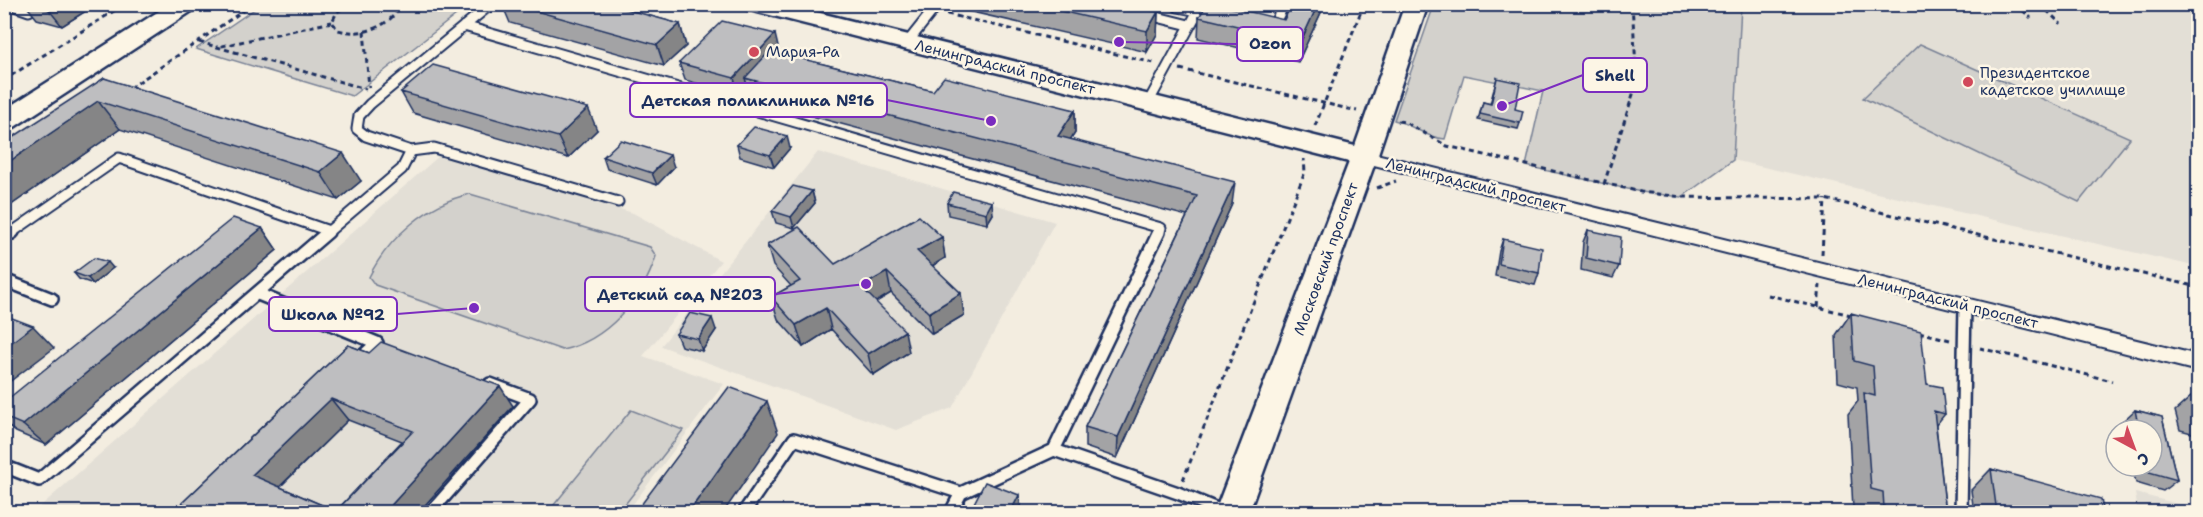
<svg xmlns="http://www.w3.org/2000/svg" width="2203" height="517" viewBox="0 0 2203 517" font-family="'Shantell Sans',sans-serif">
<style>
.built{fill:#e3dfd6}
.green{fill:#d3d1cc;stroke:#778095;stroke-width:1.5}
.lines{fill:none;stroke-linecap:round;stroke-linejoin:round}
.lane-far1-casing{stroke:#1b2f5e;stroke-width:13}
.lane-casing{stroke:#1b2f5e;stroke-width:16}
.street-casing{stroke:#1b2f5e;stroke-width:4}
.secondary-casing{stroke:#1b2f5e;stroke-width:5}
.path{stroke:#1b2f5e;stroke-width:3;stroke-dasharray:5 4;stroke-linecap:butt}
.lane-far1{stroke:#fcf5e5;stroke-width:9}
.lane{stroke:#fcf5e5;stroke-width:11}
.street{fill:#fcf5e5;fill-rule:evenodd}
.secondary{fill:#fcf5e5;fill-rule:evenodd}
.wall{fill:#a3a3a5;stroke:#1b2f5e;stroke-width:1.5;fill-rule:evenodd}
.shaded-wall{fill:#858586;stroke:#1b2f5e;stroke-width:1.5}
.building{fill:#bebec0;stroke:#1b2f5e;stroke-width:1.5;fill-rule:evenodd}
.poi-dot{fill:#d1495b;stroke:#fcf5e5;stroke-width:2}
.labels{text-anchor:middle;stroke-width:5;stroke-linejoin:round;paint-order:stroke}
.poi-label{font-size:15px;fill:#1b2f5e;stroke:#fcf5e5;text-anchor:start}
.street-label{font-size:15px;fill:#1b2f5e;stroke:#fcf5e5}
.leader{fill:none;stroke:#7b2cbf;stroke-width:2}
.callout-dot{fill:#7b2cbf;stroke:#fcf5e5;stroke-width:2}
.callout{fill:#fcf5e5;stroke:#7b2cbf;stroke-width:2}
.callout-label{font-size:16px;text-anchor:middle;font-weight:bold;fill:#1b2f5e}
</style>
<rect width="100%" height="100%" fill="#f3ede0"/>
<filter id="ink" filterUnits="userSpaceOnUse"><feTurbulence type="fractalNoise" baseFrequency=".0167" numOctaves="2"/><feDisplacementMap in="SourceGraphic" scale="12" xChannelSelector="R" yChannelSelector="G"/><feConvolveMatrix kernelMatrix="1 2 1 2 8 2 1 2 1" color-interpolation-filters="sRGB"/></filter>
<g filter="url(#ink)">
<!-- built -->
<path class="built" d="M1741 5H2198V267L1733 160Z
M818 152 1055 222 952 408 896 430 661 346Z
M440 155 633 213 721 261 643 356 724 384 627 512H34Z
M2135 493 2198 509V512H2138Z"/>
<!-- green -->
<path class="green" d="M262 4H469V5L352 96 196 49Z
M1434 5H1741L1733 160 1682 197 1641 192 1526 166 1543 91 1464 75 1445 139C1426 138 1412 124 1394 120Z
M1920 44 2130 138 2079 202 1863 98Z
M470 194 650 247 656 256C643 299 606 341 562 350L375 285 369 277C388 238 428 203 470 194Z
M631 410 683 430 619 512H554L549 511Z"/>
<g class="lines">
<defs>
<path id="lane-far1" d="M9 4 29 11 40 4
M491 4 370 104 359 116 357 129 366 136 411 151 434 148 618 202
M1180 4 1178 7 1198 11
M1145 14 1189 25
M464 26 1161 228 1159 233
M1268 26 1273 27 1284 4
M907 43 938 4
M1148 103 1198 11 1215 15
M11 233 119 158 329 231 402 169 411 151
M326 233 329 231"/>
<path id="lane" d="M4 238 13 232
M4 280 52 299
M258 294 377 343 356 362
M1054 450 1178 493 1224 512
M4 466 39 480 328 232
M431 512 530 399 490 384
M744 512 794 439 961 493
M951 512 961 493 1054 450 1159 232
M1961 512 1965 305"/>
<path id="street" d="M1364 151 2198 355V371L1358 161 1355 157 1358 153Z"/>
<path id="secondary" d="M170 4H198L195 9 13 128 4 130V110Z
M743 4H784L1355 146 1405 4H1428L1377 157 1249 512H1215L1349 162 746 9Z"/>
</defs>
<!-- lane-far1 casing -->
<use href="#lane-far1" class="lane-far1-casing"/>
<!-- lane casing -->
<use href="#lane" class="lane-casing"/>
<!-- street casing -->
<use href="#street" class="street-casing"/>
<!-- secondary casing -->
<use href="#secondary" class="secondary-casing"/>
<!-- path -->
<path class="path" d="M349 4 337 12 332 22 338 30C360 36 381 30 396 13L395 4
M907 4 917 7
M2016 4 2031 18
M2040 4 2061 24
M397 8 413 4
M947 14 1154 63
M332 22 217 47 366 89
M364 31 369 87
M199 42 217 47
M1180 69 1357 111
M4 80 125 4
M130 88 253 4
M1398 121 1405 122 1447 146 1641 192 1682 197 1825 199 2198 287
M1315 126 1364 4
M1604 184 1637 82 1632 4
M1377 188 1396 181
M1822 254 1825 199
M1768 295 1851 315
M1818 307 1820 285
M1919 332 1950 340
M1980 348 2112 381
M1183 480 1305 172 1304 159"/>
<!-- lane-far1 -->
<use href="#lane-far1" class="lane-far1"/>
<!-- lane -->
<use href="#lane" class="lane"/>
<!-- street -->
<use href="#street" class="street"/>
<!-- secondary -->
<use href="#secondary" class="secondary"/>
</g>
<!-- wall -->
<path class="wall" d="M25 4H97L62 26 37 19Z
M502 4H607L680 24 686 46 664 66 510 23Z
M949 4H1122L1158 12 1157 34 1147 52 950 7Z
M1325 4 1298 62 1198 38 1199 17 1284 20Z
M779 51 778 53 933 91 1075 110V132L1070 139 1232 204 1117 458 1085 447V427L1187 216 751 100 747 85 738 95 685 80 679 63Z
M104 78 361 181 338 200 120 129 4 210Z
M1497 78 1515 109 1520 123 1518 129 1478 120 1483 102 1490 104Z
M401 92 597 130 568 158 413 113Z
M737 145 790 148 774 167 740 157Z
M603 157 674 167 657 185 607 169Z
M812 191 815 203 794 228 776 223 772 211Z
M947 203 993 214 987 224 948 215Z
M262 228 277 250 46 445 16 432 4 423V402Z
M1588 230 1619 266 1613 278 1581 270 1583 242Z
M942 237 945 258 932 266 964 315 932 334 891 293 876 302 909 352 873 375 831 329 803 347 778 319 771 297 791 286 773 266 767 245 835 264Z
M1503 239 1539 273 1535 285 1495 276 1499 251Z
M113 268 93 284 79 279 74 273Z
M1851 313 1927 384 1945 414 1936 425 1946 513H1866L1853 509 1848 414 1858 401 1857 387 1838 382 1836 335Z
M716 330 702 351 681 346 676 334Z
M348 345 513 406 418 513H192L182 503ZM348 420 402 441 336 511 280 487Z
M2193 395 2199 396V435L2180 430 2175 411Z
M2135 410 2162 417 2177 480 2163 491 2136 483 2132 466H2152V430H2125L2123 421Z
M1991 469 2104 513H1974L1971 490Z"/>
<!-- shaded-wall -->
<path class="shaded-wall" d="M57 4H97L62 26 49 10Z
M1318 4H1325L1298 62 1301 41Z
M1158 12 1157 34 1147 52V31Z
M680 24 686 46 664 66 657 45Z
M775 34 779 51 752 80 745 78 747 85 738 95 734 78Z
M98 101 120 129 4 210V165Z
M588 108 597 130 568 158 558 137Z
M1075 110V132L1059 158 1058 136Z
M787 136 790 148 774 167 770 155Z
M343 153 361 181 338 200 320 172Z
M670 155 674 167 657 185 652 173Z
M1235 182 1232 204 1117 458 1118 437Z
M812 191 815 203 794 228 791 217Z
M992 202 993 214 987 224 986 213Z
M262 228 277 250 46 445 23 425Z
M942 237 945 258 920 273 917 251Z
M108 262 113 268 93 284 88 278Z
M887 272 891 293 866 308 861 287Z
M961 293 964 315 932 334 929 313Z
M826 308 831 329 803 347 796 325Z
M712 318 716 330 702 351 698 339Z
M33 326 54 348 4 386V348Z
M905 331 909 352 873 375 868 354Z
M500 386 513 406 418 513H384Z
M331 399 348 420 271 495 252 475Z
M767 401 778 433 723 513H688Z
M1019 495 1021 511 1020 513H1010Z"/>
<!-- building -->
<path class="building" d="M30 4H57L49 10Z
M511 4H607L680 24 657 45Z
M1030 4H1122L1158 12 1147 31Z
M1207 4H1217L1284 20 1292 4H1318L1301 41 1199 17Z
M722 21 775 34 734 78 679 63Z
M770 51 933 91 944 77 1075 110 1058 136 1235 182 1118 437 1085 427 1197 196 745 78Z
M433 65 588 108 558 137 401 92Z
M104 78 343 153 320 172 98 101 4 165V143Z
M1497 78 1520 83 1515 109 1523 111 1520 123 1480 114 1483 102 1491 104Z
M754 127 787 136 770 155 737 145Z
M621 140 670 155 652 173 603 157Z
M793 186 812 191 791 217 772 211Z
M953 192 992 202 986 213 947 203Z
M919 216 942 237 917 251 961 293 929 313 887 272 861 287 905 331 868 354 826 308 796 325 771 297 800 281 767 245 799 227 835 264Z
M233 218 262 228 23 425 4 417V402Z
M1588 230 1621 237 1619 266 1586 258Z
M1503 239 1542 248 1539 273 1499 264Z
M94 258 108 262 88 278 74 273Z
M690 313 712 318 698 339 676 334Z
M1851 313 1921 331 1927 384 1942 387 1945 414 1934 411 1946 513H1899L1884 508 1883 492 1871 489 1864 393 1875 396 1873 366 1854 361Z
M4 315 33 326 4 348Z
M381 342 500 386 384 513H205L182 503 348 345 369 353ZM331 399 413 431 336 511 252 475Z
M729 387 767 401 688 513H635Z
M2193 395 2199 396V414H2198Z
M2135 410 2162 417 2177 480 2149 472 2147 466H2152V430H2139Z
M1991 469 2101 499 2104 513H1997Z
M985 482 1019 495 1010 513H969Z"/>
</g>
<!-- markers -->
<g class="poi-dot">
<circle cx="754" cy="52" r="6"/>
<circle cx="1968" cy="82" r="6"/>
</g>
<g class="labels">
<!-- poi labels -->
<g class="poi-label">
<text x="766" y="57">Мария-Ра</text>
<text x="1980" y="78">Президентское<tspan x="1980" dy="17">кадетское училище</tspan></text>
</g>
<!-- street labels -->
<g class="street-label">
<text transform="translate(1005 67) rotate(14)" y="5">Ленинградский проспект</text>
<text transform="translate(1476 185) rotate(14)" y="5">Ленинградский проспект</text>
<text transform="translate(1326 259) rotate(-70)" y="5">Московский проспект</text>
<text transform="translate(1948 301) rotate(14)" y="5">Ленинградский проспект</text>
</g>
</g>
<!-- callouts -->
<path class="leader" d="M1119 42L1237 44M1502 106L1583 75M991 121L887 100M866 284L775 294M474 308L397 314"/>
<g class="callout-dot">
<circle cx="1119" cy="42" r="6"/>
<circle cx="1502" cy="106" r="6"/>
<circle cx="991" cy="121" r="6"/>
<circle cx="866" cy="284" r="6"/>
<circle cx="474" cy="308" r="6"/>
</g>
<g class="callout">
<rect x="1237" y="27" width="66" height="34" rx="6"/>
<rect x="1583" y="58" width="64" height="34" rx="6"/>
<rect x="630" y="83" width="257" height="34" rx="6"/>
<rect x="585" y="277" width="190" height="34" rx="6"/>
<rect x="269" y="297" width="128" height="34" rx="6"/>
</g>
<g class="callout-label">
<text x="1270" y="49">Ozon</text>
<text x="1615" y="81">Shell</text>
<text x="758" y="106">Детская поликлиника №16</text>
<text x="680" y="300">Детский сад №203</text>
<text x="333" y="320">Школа №92</text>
</g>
<!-- margin -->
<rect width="2203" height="517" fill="none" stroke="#fcf5e5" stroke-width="24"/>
<rect x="12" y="12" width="2179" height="493" fill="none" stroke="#1b2f5e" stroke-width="2" filter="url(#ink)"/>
<!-- north arrow -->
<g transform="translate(2134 448) rotate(139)"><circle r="28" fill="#fcf5e5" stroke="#a2a6af" stroke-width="1.5"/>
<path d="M0-4.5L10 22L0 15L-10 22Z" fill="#d1495b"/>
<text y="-9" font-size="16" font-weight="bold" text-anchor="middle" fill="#1b2f5e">С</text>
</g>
</svg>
